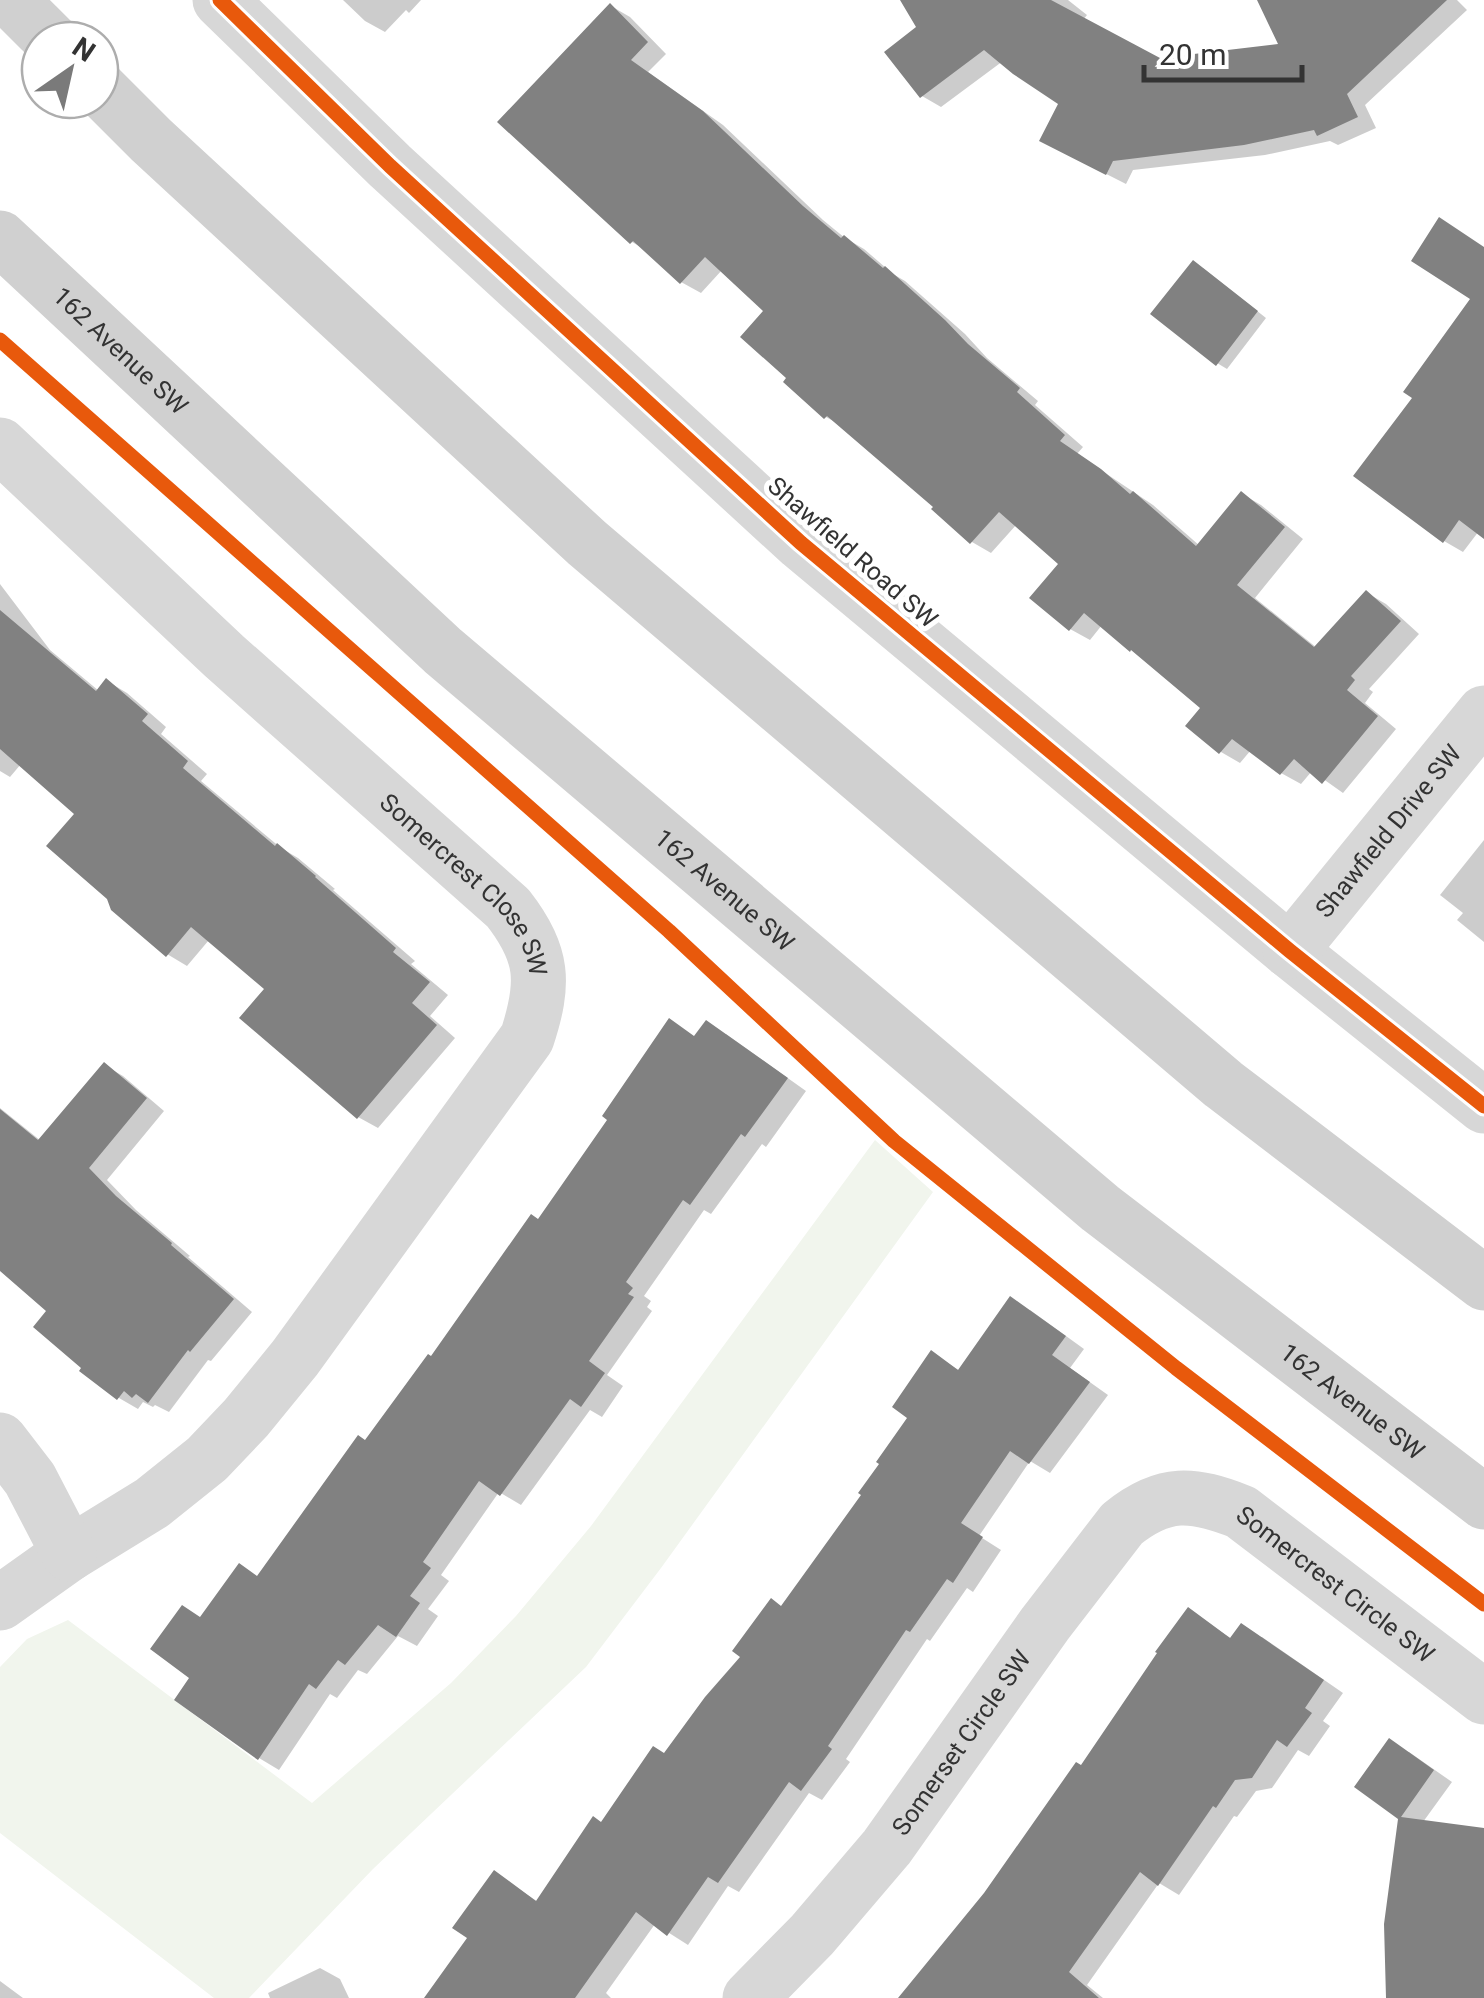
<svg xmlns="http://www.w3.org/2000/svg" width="1484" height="1998" viewBox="0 0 1484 1998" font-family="Roboto,sans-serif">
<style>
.green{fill:#f1f5ed}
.shadow{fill:#0003}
.building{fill:#818181}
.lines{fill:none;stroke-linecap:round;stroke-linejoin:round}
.minor{stroke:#d7d7d7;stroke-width:55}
.secondary{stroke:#d0d0d0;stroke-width:55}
.cycleway-casing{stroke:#fff;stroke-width:21}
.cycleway{stroke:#e8590c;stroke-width:15}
.labels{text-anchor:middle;stroke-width:10;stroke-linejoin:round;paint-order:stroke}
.street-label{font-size:25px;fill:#333;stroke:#fff}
</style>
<rect width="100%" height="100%" fill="#fff"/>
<!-- green -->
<path class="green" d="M875 1140 933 1192 661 1568 586 1667 373 1869 249 1998H214L0 1833V1667L27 1639 68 1620 312 1803 451 1683 516 1616 591 1526Z"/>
<!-- shadow -->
<path class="shadow" d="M343 0H421L409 13 406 10 385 32 365 21Z
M903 0H1068L1087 15 1083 20 1160 61 1282 46 1260 0H1457L1467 10 1365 105 1376 128 1338 145 1330 141 1265 155 1133 170 1126 184 1061 151V103L1003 61 941 107 922 96 920 27Z
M611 6 630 17 666 54 648 72 723 125 823 220 845 238 864 249 893 274 905 281 965 334 987 358 1038 401 1035 405 1083 447 1077 454 1153 505 1200 546 1242 494 1261 505 1303 539 1255 598 1317 648 1367 593 1386 604 1419 634 1369 689 1373 692 1365 703 1396 729 1343 793 1312 771 1301 784 1281 773 1251 750 1240 763 1221 752 1203 708 1102 625 1090 640 1070 629 1061 564 1017 524 991 553 972 542 936 506 846 428 826 417 786 382 789 378 767 311 722 270 701 293 681 282 646 250 632 242Z
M1484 248V535L1479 531 1463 552 1444 541 1415 397 1474 299Z
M1203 268 1266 318 1227 369 1217 363Z
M0 584 50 650 99 691 107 681 127 693 166 727 161 734 207 774 201 781 281 848 298 858 335 889 333 890 415 961 411 964 448 995 430 1016 455 1038 378 1128 358 1117 267 989 209 940 187 966 167 954 78 813 21 764 10 777 0 771Z
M1484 840V942L1457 920 1463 913 1440 895Z
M726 1034 806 1091 766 1147 762 1144 711 1214 704 1210 644 1296 651 1301 647 1307 652 1311 607 1375 623 1386 602 1417 590 1410 521 1505 499 1492 441 1575 449 1581 428 1609 438 1616 417 1646 398 1636 367 1674 358 1670 337 1698 330 1694 279 1770 259 1758 193 1678 202 1619 259 1578 540 1221 696 1038Z
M104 1065 123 1076 164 1111 107 1180 136 1210 190 1256 188 1257 252 1312 211 1361 208 1360 169 1412 155 1405 153 1407 143 1402 138 1409 119 1398 82 1370 85 1367 50 1310 0 1267V1108L41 1141Z
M1030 1310 1084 1349 1070 1368 1108 1395 1050 1473 1030 1461 979 1536 1001 1550 973 1592 967 1588 930 1641 927 1639 846 1759 850 1762 822 1800 809 1793 739 1892 728 1886 688 1945 655 1924 606 1993 611 1998H428L470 1938 495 1873 538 1902 603 1824 665 1756 783 1608 864 1495 911 1418 932 1353 960 1371Z
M1188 1610 1232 1639 1262 1637 1343 1693 1323 1721 1330 1726 1309 1756 1298 1750 1272 1788 1256 1791 1237 1817 1234 1816 1179 1895 1159 1883 1087 1985 1103 1998H901L986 1894 1082 1768Z
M1409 1752 1452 1782 1423 1822 1484 1831V1998H1389L1401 1817 1358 1786Z
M320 1968 340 1979 349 1998H270L268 1993Z
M0 1981 23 1998H0Z"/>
<!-- building -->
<path class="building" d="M900 0H1051L1160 58 1278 44 1257 0H1447L1347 94 1358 117 1317 136 1314 130 1244 145 1113 161 1106 175 1039 141 1058 104 1013 74 984 50 920 98 884 52 916 27Z
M610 3 648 42 631 60 703 111 803 206 841 238 844 235 883 268 885 266 945 320 968 344 1020 388 1017 392 1065 435 1060 441 1101 469 1130 494 1133 491 1196 546 1241 491 1285 527 1237 585 1314 647 1366 590 1401 621 1351 676 1355 680 1347 690 1378 716 1322 784 1294 759 1280 775 1232 739 1219 754 1185 726 1200 708 1131 650 1130 652 1084 613 1069 631 1029 598 1058 564 999 512 970 544 931 509 933 507 827 416 824 419 783 382 786 378 740 337 763 311 705 257 680 284 633 241 630 244 497 122Z
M1439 217 1484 247V539L1459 520 1443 543 1353 476 1412 398 1403 392 1470 299 1411 261Z
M1193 260 1258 311 1216 366 1150 314Z
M0 610 96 691 106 678 148 714 142 721 188 761 183 768 275 846 277 843 316 876 315 877 396 948 393 952 430 982 412 1003 437 1025 357 1119 239 1018 264 989 191 927 166 957 111 910 107 899 46 846 74 814 0 749Z
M669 1018 694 1036 706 1020 788 1078 745 1137 741 1134 690 1205 683 1200 626 1282 633 1288 628 1294 634 1297 589 1361 605 1373 581 1407 570 1399 500 1496 479 1481 423 1562 431 1568 410 1596 420 1603 396 1637 378 1625 345 1665 338 1660 316 1689 309 1684 258 1760 174 1700 189 1678 150 1649 182 1605 200 1617 239 1563 257 1576 358 1435 365 1440 428 1354 431 1356 531 1214 538 1219 607 1120 602 1116Z
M104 1062 147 1098 89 1168 116 1196 172 1243 171 1245 234 1299 190 1352 188 1350 148 1403 136 1394 132 1398 124 1391 117 1400 79 1371 81 1368 33 1327 46 1311 0 1271V1109L38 1140Z
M1010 1296 1066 1336 1052 1355 1090 1382 1029 1464 1010 1451 961 1523 983 1537 953 1583 947 1579 910 1632 906 1630 828 1746 832 1749 801 1791 789 1782 718 1883 708 1877 667 1936 636 1912 575 1998H424L467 1938 452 1928 494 1870 536 1901 593 1816 601 1822 653 1746 664 1753 705 1697 740 1657 732 1651 771 1598 781 1606 861 1495 858 1493 879 1464 876 1462 907 1418 892 1407 931 1350 958 1370Z
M1188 1607 1230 1638 1241 1623 1324 1680 1305 1708 1312 1713 1287 1747 1277 1740 1252 1778 1235 1780 1216 1808 1213 1806 1158 1886 1140 1872 1069 1972 1099 1998H898L984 1893 1076 1762 1081 1765 1157 1653 1155 1652Z
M1389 1738 1434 1770 1401 1817 1484 1828V1998H1386L1384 1924 1398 1819 1354 1787Z"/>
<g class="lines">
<!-- minor -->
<g class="minor">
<path d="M220 0 390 166 801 543 1290 951 1484 1106"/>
<path id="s1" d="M0 445 224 656 508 908C544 954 545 983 527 1038L295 1358 246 1418 207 1459 152 1503 69 1554 0 1603"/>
<path id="s2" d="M1290 951 1484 713"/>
<path d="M0 1440 30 1479 69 1554"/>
<path id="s3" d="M750 1998 812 1935 887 1847 1045 1624 1122 1524C1164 1490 1193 1493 1241 1512L1484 1697"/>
</g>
<!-- secondary -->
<g class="secondary">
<path d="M11 0 51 40"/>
<path d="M100 89 151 140 587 543 1223 1084 1484 1283"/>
<path id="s4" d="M0 238 443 651 1100 1208 1484 1502"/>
</g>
<defs>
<path id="cycleway" d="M220 0 390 166 801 543 1290 951 1484 1106
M0 340 669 931 894 1141 1176 1368 1484 1604"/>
</defs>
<!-- cycleway casing -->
<use href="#cycleway" class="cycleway-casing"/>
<!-- cycleway -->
<use href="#cycleway" class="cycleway"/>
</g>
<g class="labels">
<!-- street labels -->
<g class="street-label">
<text dy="9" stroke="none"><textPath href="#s4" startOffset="165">162 Avenue SW</textPath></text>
<text transform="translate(853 552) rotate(41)" y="9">Shawfield Road SW</text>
<text dy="9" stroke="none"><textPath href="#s2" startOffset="155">Shawfield Drive SW</textPath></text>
<text dy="9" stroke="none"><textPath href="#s1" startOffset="642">Somercrest Close SW</textPath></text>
<text dy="9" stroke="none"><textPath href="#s4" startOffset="975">162 Avenue SW</textPath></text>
<text dy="9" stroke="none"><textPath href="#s4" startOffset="1785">162 Avenue SW</textPath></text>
<text dy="9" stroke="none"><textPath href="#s3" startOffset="850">Somercrest Circle SW</textPath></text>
<text dy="9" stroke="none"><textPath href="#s3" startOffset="332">Somerset Circle SW</textPath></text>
</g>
</g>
<!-- north arrow -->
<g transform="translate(70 70) rotate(34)"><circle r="48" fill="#ffffff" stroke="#adadad" stroke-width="2.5"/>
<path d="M0-8L18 38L0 25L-18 38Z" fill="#7a7a7a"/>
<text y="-15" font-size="28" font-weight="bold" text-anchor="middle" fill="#333333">N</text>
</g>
<!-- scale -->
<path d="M1144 65v15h158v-15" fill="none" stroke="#333333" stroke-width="5"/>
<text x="1159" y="65" font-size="30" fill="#333333" stroke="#ffffff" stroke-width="8" paint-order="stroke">20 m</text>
</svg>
